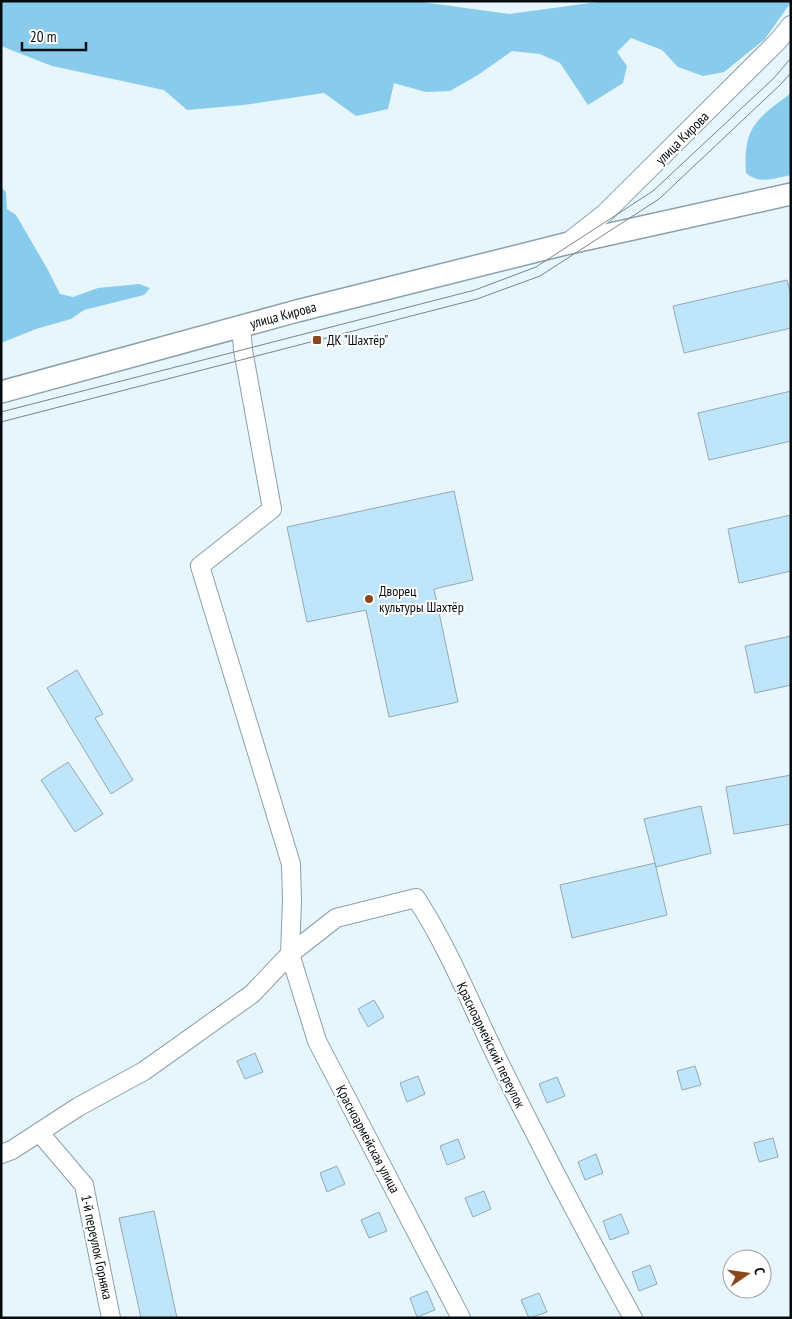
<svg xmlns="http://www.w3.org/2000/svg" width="792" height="1319" viewBox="0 0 792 1319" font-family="'PT Sans Narrow',sans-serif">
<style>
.green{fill:#89cbed}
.building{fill:#bee5fa;stroke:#94aab6}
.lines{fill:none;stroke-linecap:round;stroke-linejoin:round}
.minor-casing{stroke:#8ba0ac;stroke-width:20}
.tertiary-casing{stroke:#8ba0ac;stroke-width:24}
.minor{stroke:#fff;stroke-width:18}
.tertiary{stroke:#fff;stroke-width:21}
.tram{stroke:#7b858b;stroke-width:1}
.poi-dot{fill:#8c481c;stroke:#fff;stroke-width:2}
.labels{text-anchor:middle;stroke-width:4;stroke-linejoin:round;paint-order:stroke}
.street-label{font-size:14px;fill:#050c10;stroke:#fff}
.poi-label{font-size:14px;fill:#050c10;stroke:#fff;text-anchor:start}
</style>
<rect width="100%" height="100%" fill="#e7f5fc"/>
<!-- green -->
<path class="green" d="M1 1H415L509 14 605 1 791 2 765 39 724 72 703 76 678 67 662 50 631 38 617 52 627 66 623 83 588 105 560 63 540 54 512 51 478 75 450 91 426 92 394 83 388 109 356 116 324 93 244 105 187 110 164 90 52 66 1 46Z
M791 93V175C774 178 760 185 746 173 743 126 757 119 791 93Z
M1 187 6 192 7 209 16 215 48 270 60 294 73 297 98 288 139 284 150 288 144 295 84 310 71 319 36 329 1 343Z"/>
<!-- building -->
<path class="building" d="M787 280 791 294V328L684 353 673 306Z
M791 391V441L709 460 698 413Z
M454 491 473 580 434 589 458 702 389 717 366 610 307 622 287 527Z
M791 515V571L739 583 728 529Z
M791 636V685L755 693 745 646Z
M77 670 103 714 95 718 133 780 111 794 47 688Z
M68 762 103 814 75 832 41 780Z
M791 775V824L734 834 726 787Z
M701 806 711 853 656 867 644 819Z
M655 863 667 915 572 938 560 885Z
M374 1000 384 1017 368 1027 358 1009Z
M255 1053 263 1072 245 1079 237 1061Z
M695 1066 701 1085 682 1090 677 1071Z
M418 1076 425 1094 407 1102 400 1083Z
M557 1077 565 1096 547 1103 539 1084Z
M773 1138 778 1157 759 1162 754 1143Z
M458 1139 465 1158 447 1165 440 1146Z
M596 1154 603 1173 585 1180 578 1162Z
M337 1166 345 1184 327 1192 320 1173Z
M484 1191 491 1209 473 1217 465 1198Z
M154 1211 177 1318H141L119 1218Z
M379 1212 387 1231 369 1238 361 1220Z
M621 1214 629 1233 610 1240 603 1221Z
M650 1265 657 1284 639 1291 632 1272Z
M427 1291 435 1310 417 1317 410 1298Z
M539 1293 547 1312 529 1318 521 1300Z"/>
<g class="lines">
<defs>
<path id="minor" d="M568 242 605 213 778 41 791 25
M241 326 243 350 272 509 200 566 291 864 292 901 290 954 317 1041 461 1318
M39 1132 84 1185 111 1318
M1 1154 12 1150 78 1107 144 1071 252 994 290 954 336 918 416 898C450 950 473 1010 501 1066 543 1151 587 1235 633 1318"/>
<path id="tertiary" d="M1 392 297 311 565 244 791 194"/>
</defs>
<!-- minor casing -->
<use href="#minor" class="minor-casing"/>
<!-- tertiary casing -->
<use href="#tertiary" class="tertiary-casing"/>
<!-- minor -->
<use href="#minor" class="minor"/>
<!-- tertiary -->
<use href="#tertiary" class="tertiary"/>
<!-- tram -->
<path class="tram" d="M1 412 475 290 536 267 653 191 774 78 791 58
M1 422 477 299 540 276 659 199 781 84 791 73"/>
</g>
<!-- markers -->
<g class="poi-dot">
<rect x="312" y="335" width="10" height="10" rx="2.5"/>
<circle cx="369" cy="599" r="5"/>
</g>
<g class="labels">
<!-- street labels -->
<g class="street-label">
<text transform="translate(682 138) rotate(-45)" y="5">улица Кирова</text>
<text transform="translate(283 315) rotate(-15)" y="5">улица Кирова</text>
<text transform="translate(491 1045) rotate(64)" y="5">Красноармейский переулок</text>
<text transform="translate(368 1139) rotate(62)" y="5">Красноармейская улица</text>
<text transform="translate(97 1247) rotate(78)" y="5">1-й переулок Горняка</text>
</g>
<!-- poi labels -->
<g class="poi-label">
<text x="327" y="345">ДК "Шахтёр"</text>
<text x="379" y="596">Дворец<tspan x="379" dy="16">культуры Шахтёр</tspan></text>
</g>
</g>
<!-- border -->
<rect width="792" height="1319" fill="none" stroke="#050c10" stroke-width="5"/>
<!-- north arrow -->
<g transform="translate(747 1274) rotate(77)"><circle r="24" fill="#ffffff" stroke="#9b9e9f"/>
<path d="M0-4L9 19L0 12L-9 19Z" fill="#8c481c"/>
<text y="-8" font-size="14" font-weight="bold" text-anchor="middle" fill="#050c10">С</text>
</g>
<!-- scale -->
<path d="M22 42v8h64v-8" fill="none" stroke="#050c10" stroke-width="2.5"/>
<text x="30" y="42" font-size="15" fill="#050c10" stroke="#ffffff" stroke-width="4" paint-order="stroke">20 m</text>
</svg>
